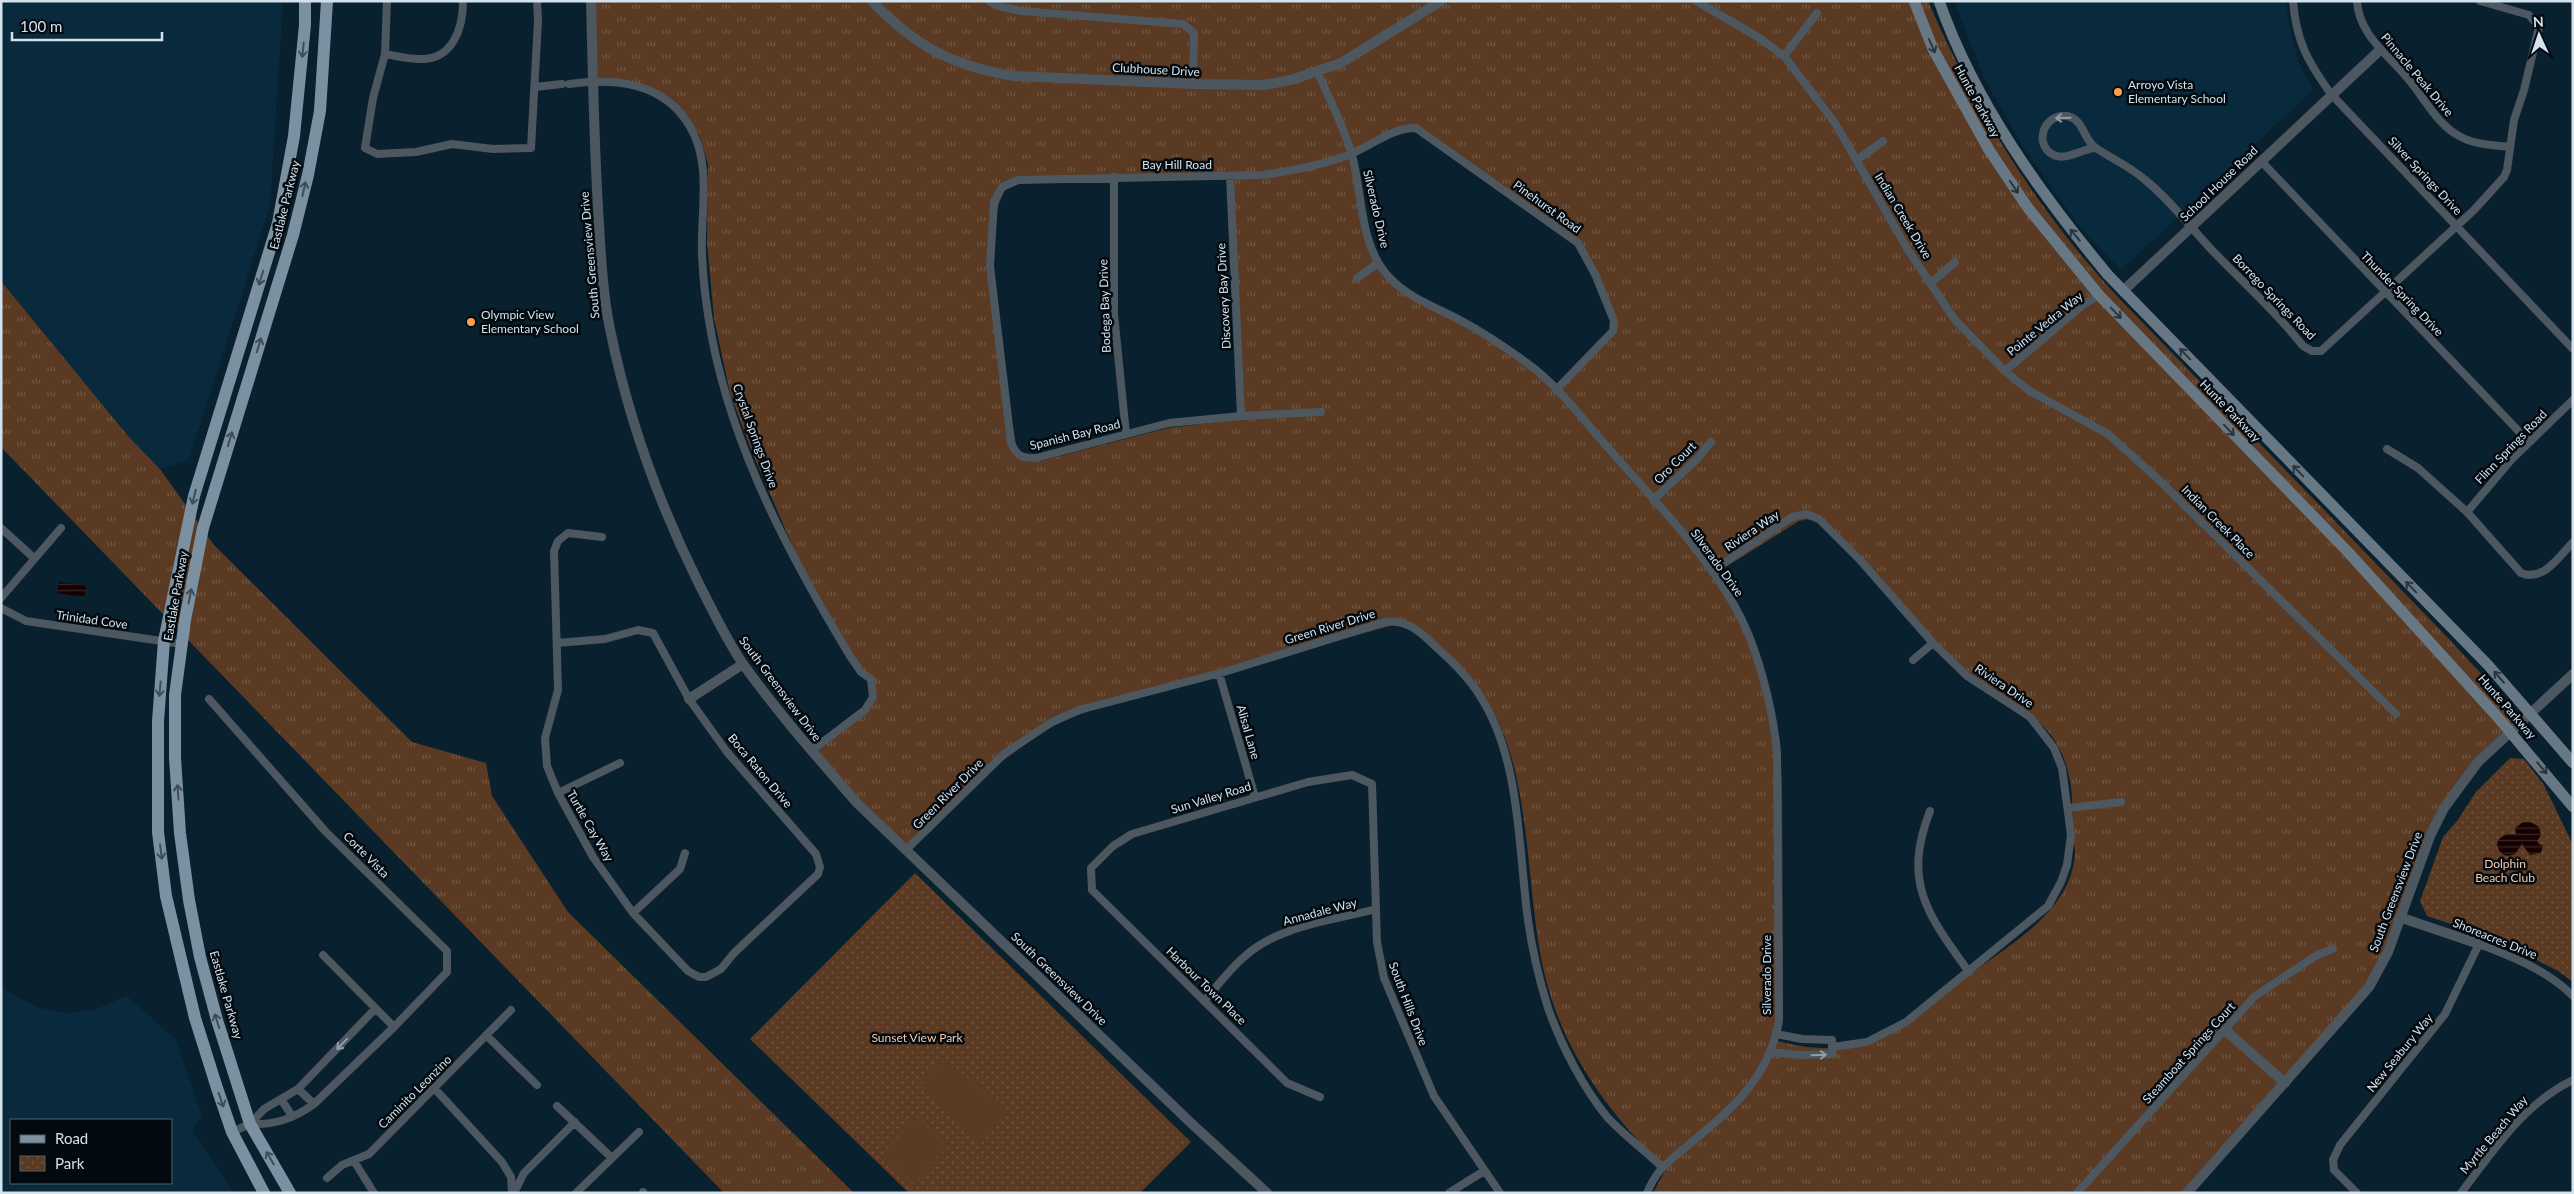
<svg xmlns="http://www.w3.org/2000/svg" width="2574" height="1194" viewBox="0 0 2574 1194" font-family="Lato,sans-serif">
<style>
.built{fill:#09293c;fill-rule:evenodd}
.grass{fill:url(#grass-tufts);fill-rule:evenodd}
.park{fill:url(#park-dots)}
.pitch{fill:#5a3a22}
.water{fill:url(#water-rules)}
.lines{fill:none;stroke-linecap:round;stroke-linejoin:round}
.minor{stroke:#4d575f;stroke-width:8}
.tertiary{stroke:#4d575f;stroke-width:10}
.secondary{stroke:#677884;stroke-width:11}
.primary{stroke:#7b91a1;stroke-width:12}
.oneway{stroke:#2a353e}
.oneway2{stroke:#3e4d58}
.oneway3{stroke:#909ca6}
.poi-dot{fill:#fb9e52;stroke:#02090f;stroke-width:2}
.labels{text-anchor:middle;stroke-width:5;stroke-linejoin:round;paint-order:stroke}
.street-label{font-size:12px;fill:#d4e2ec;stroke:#02090f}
.poi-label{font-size:12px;fill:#d4e2ec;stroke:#02090f;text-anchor:start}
.park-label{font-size:12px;fill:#f7c9a8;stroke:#02090f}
</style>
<defs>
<pattern id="grass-tufts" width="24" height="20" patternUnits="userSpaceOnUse" patternTransform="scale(1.25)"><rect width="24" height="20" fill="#5a3a22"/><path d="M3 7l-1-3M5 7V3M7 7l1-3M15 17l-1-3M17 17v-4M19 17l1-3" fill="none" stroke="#715642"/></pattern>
<pattern id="park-dots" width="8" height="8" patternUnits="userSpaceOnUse" patternTransform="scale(1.25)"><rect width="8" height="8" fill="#5a3a22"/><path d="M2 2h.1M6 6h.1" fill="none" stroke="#715642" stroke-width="1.8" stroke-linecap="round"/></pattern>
<pattern id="water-rules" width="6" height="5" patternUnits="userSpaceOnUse" patternTransform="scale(1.25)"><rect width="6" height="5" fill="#170000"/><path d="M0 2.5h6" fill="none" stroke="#382525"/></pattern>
</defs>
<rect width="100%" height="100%" fill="#09202f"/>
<!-- built -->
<path class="built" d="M1 1H283L270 206 189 460 160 469 128 436 1 281Z
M1954 1H2286L2291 36 2300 66 2314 89 2121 270 2082 230 2023 147 1985 80Z
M1 988 39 1008 67 1013 93 1010 127 996 176 1040 202 1116 192 1131 234 1193H1ZM11 1120H171V1183H11Z"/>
<!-- grass -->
<path class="grass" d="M595 1H1928C1975 110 2036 209 2117 296L2450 640 2518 714 2498 743 2446 807 2373 980 2188 1193H1653L1666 1169C1613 1118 1568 1059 1548 987 1522 896 1537 764 1479 689 1472 680 1463 672 1455 664 1448 656 1440 646 1432 640 1422 633 1408 629 1397 624L1108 704 1067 719 1040 733 996 766 911 850 849 788 817 752 869 708 874 693 796 554 752 452 730 393 714 318 707 242 708 164 699 134 681 109 628 83 598 86ZM1406 131H1414L1580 245 1614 327 1556 390 1489 336 1391 279 1368 239 1352 153ZM1233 178 1243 419 1168 428 1041 461C1029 461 1020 454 1016 444 1006 390 977 234 1005 190L1021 183ZM1809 519 1824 524C1871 573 1916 624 1965 671 1989 694 2023 704 2045 728 2068 753 2074 787 2072 820 2072 825 2070 831 2071 836 2072 841 2075 846 2075 852 2073 911 2008 946 1966 977 1938 997 1903 1026 1871 1040 1843 1052 1806 1049 1778 1041L1783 1011 1782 783 1779 738 1766 678 1716 573 1799 521Z
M1 281 128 436 160 469 214 545 412 742 486 763 492 796 568 912 854 1193H724L1 447Z"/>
<!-- park -->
<path class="park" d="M2510 758 2524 759 2544 785 2573 845V982L2558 971 2498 940 2427 916 2420 901 2443 837 2457 821 2476 792Z
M915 873 1191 1142 1140 1193H909L750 1039Z"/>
<!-- pitch -->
<path class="pitch" d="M946 1061 953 1065 1004 1110 1003 1120 983 1140 973 1138 922 1088 923 1080 942 1062Z
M917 1117 948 1147 913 1183 882 1154Z"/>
<!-- water -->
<path class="water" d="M59 582 86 586 84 597 57 593Z
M2523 822H2531L2539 827 2541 835 2537 841 2540 845H2543L2541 853 2530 855 2522 844 2515 854C2505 858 2500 855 2497 845L2498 840 2506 834H2516L2515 828Z"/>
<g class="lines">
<!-- minor -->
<path class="minor" d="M387 1 385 54 373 98 365 148 377 154 416 152 452 144 493 149 531 148 538 21 537 1
M989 1 998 6 1021 11 1183 24 1194 33 1193 84
M1696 1 1758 37 1784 56 1835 123 1908 250 1955 320 2005 371 2028 390 2108 434 2158 479 2396 714
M2293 1C2296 41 2308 62 2331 94L2573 349
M2357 1C2359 36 2390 56 2409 80 2425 99 2438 126 2461 137 2476 145 2493 145 2510 147
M385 54C396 56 408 59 420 59 453 60 463 28 463 1
M1784 56 1817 13
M1317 71C1329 98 1344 127 1352 155 1363 195 1359 245 1389 277 1407 297 1435 307 1458 319 1483 332 1505 347 1527 363 1559 386 1584 421 1610 450 1653 499 1701 548 1734 605 1757 644 1773 708 1777 753L1779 1021C1768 1081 1730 1110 1686 1147 1667 1163 1657 1169 1647 1193
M569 84C615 78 663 82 689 125 713 163 700 213 702 255 703 283 707 311 712 338 734 452 791 558 850 656L861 672 871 679 873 697 865 710 811 751
M535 87 562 84
M2095 148C2080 149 2063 164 2049 152 2034 138 2047 113 2067 116 2084 119 2083 140 2096 148 2112 159 2129 166 2144 179 2168 198 2188 224 2209 247 2240 280 2275 310 2303 346L2312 351H2321L2474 210 2504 177 2507 170 2514 120 2524 90 2539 27 2529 15 2480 1
M1857 160 1883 141
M2261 161 2529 442
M1230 176 1241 416
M1114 177V314L1126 434
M1357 278 1378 263
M1931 283 1955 262
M2005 371 2083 305 2099 295
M1321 412 1241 416 1169 423 1036 458C1022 458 1017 457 1011 443L990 266 994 202 1002 187 1018 180 1263 175C1291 171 1327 164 1353 153 1374 144 1392 128 1416 128L1578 243 1595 274 1614 321 1613 331 1556 390
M2387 449 2418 468 2467 512 2521 573C2543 582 2559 557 2573 542
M1653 500 1698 458 1711 442
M2467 512 2512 459 2573 400
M1 528 34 558
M1712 571 1792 517 1806 514 1819 519 1860 560 1933 643 1967 676 2030 717 2054 748 2062 768 2071 835 2067 865 2061 882 2048 906 1906 1022 1867 1042 1833 1047
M1 598 61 528
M1 608 26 621 182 644
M557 643 605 639 638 630 653 633 689 699 727 752 816 854 820 867 818 874 734 953 721 969 706 977H699L688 971 633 913 593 857 558 793 547 766 545 738 558 690 554 551 558 541 568 533 602 537
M1913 660 1933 643
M1219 673 1255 797
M209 699 326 832 447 951V972L394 1027 314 1104C293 1119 275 1125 250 1124
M558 793 620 763
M2069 808 2121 802
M1930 811C1902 883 1928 915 1969 972
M906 850 1004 754 1052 722 1079 710 1224 672 1385 622C1408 619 1422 633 1437 648 1453 662 1469 678 1480 696 1521 759 1518 848 1528 920 1532 950 1539 979 1548 1008 1561 1045 1583 1088 1608 1118 1624 1135 1644 1150 1661 1166
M633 913 680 869 685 853
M323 955 394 1027
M1205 1000C1218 985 1230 969 1244 957 1279 925 1332 921 1376 909
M486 1035 537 1085
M1771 1052 1802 1055 1832 1054V1040L1802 1039 1776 1034
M298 1089 314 1104
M435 1089 502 1162 511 1177 512 1193
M1320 1097 1287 1083 1092 890 1091 868 1113 846 1132 834 1308 782 1352 775 1372 784 1377 942 1384 978 1434 1096 1500 1193
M281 1099 292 1116
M557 1106 612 1158
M232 1132 250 1124 264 1109 298 1089 375 1009
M354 1161 374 1193
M327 1178 342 1165 369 1154 511 1010
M643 1192V1193
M514 1193 524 1173 575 1122
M576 1193 639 1132
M1449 1193 1484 1171
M2077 1193 2255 996 2317 955 2333 949
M2357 1193 2334 1170 2333 1160 2340 1145 2445 1014 2479 944C2513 957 2547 970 2573 996
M2461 1193C2494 1150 2523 1104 2573 1080"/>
<!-- tertiary -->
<path class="tertiary" d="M591 1C593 76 594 150 599 224 601 259 603 295 610 329 628 418 658 502 699 584 713 611 726 639 743 664 778 713 818 758 857 803L1191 1123 1267 1193
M872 1C915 46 952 66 1014 76L1193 84 1264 85 1291 80 1341 63 1441 1
M2123 291 2380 50
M689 699 743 664
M2402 918 2479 944
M2225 1030 2285 1083
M2187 1193 2369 987 2388 952 2430 836 2444 808 2478 762 2573 674"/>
<!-- secondary -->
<path class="secondary" d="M1914 1 1933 49 1989 150 2028 208 2099 295 2348 552 2495 714 2573 807
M1939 1C1975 103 2040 193 2108 275L2488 665 2573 763"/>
<!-- primary -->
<path class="primary" d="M264 1193 232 1132 217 1088 195 1018 166 896 158 832V721L164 641 194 496 278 223 294 136 305 25V1
M290 1193 250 1124 217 1020 200 957 189 900 180 833 175 758V695L185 620 203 528 293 235 308 175 320 111 327 1"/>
</g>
<!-- one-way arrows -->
<defs><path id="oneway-shaft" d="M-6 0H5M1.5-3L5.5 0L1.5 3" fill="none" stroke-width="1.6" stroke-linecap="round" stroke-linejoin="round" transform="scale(1.25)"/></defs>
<g class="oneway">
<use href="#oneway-shaft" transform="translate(1932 46) rotate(66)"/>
<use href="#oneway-shaft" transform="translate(2014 187) rotate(56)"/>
<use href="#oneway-shaft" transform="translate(2075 235) rotate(-130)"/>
<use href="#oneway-shaft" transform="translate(2116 313) rotate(46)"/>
<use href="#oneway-shaft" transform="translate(2185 354) rotate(-134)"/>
<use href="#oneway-shaft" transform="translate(2229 430) rotate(46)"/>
<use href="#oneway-shaft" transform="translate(2298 471) rotate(-134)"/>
<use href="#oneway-shaft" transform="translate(2411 587) rotate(-134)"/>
<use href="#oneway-shaft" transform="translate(2499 677) rotate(-131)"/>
<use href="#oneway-shaft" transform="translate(2542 768) rotate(50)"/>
</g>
<g class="oneway2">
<use href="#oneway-shaft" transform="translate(303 50) rotate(95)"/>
<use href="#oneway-shaft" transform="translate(304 189) rotate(-77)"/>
<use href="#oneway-shaft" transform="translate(261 278) rotate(107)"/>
<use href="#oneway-shaft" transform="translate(259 345) rotate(-73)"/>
<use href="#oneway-shaft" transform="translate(230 439) rotate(-73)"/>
<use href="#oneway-shaft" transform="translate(194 497) rotate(104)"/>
<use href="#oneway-shaft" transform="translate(190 596) rotate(-79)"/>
<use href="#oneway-shaft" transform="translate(160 689) rotate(95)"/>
<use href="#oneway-shaft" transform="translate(178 792) rotate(-94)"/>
<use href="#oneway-shaft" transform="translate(161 852) rotate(83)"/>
<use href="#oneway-shaft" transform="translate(217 1021) rotate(-107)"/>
<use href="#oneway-shaft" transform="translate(221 1100) rotate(71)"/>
<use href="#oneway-shaft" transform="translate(270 1158) rotate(-120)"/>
</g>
<g class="oneway3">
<use href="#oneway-shaft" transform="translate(2063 118) rotate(179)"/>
<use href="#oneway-shaft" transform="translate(342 1044) rotate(134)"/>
<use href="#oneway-shaft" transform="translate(1819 1055) rotate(-2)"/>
</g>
<!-- markers -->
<g class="poi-dot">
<circle cx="2118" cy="92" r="5"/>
<circle cx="471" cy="322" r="5"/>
</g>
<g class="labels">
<!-- street labels -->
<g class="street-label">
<text transform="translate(1156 70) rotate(3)" y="4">Clubhouse Drive</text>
<text transform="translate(2417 75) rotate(50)" y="4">Pinnacle Peak Drive</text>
<text transform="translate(1977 101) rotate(61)" y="4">Hunte Parkway</text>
<text x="1177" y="169">Bay Hill Road</text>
<text transform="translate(2425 176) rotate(47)" y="4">Silver Springs Drive</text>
<text transform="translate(2219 184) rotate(-44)" y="4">School House Road</text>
<text transform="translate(285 205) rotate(-76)" y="4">Eastlake Parkway</text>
<text transform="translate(1547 207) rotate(36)" y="4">Pinehurst Road</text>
<text transform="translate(1376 209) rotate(77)" y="4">Silverado Drive</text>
<text transform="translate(1903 216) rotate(59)" y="4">Indian Creek Drive</text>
<text transform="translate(590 255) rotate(-95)" y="4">South Greensview Drive</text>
<text transform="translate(2402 294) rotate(46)" y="4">Thunder Spring Drive</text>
<text transform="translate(1224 296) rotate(-93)" y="4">Discovery Bay Drive</text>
<text transform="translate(2274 297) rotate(46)" y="4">Borrego Springs Road</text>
<text transform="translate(1105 306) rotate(-92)" y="4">Bodega Bay Drive</text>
<text transform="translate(2045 324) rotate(-39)" y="4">Pointe Vedra Way</text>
<text transform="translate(2230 411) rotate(46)" y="4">Hunte Parkway</text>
<text transform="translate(1075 435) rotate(-14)" y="4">Spanish Bay Road</text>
<text transform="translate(755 436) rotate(70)" y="4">Crystal Springs Drive</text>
<text transform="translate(2511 447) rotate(-46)" y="4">Flinn Springs Road</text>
<text transform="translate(1675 463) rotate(-45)" y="4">Oro Court</text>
<text transform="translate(2218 522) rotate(45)" y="4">Indian Creek Place</text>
<text transform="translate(1752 531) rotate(-34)" y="4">Riviera Way</text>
<text transform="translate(1717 563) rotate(54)" y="4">Silverado Drive</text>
<text transform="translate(176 596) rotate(-80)" y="4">Eastlake Parkway</text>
<text transform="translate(92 620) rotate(8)" y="4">Trinidad Cove</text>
<text transform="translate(1330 627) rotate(-17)" y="4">Green River Drive</text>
<text transform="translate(2004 686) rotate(34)" y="4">Riviera Drive</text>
<text transform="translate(780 689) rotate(53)" y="4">South Greensview Drive</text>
<text transform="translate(2507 707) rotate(49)" y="4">Hunte Parkway</text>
<text transform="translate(1248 732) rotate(74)" y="4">Alisal Lane</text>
<text transform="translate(760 771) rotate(50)" y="4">Boca Raton Drive</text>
<text transform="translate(948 794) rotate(-45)" y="4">Green River Drive</text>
<text transform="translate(1211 798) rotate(-17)" y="4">Sun Valley Road</text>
<text transform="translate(590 826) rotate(60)" y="4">Turtle Cay Way</text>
<text transform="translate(366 855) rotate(45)" y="4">Corte Vista</text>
<text transform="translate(2396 892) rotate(-69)" y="4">South Greensview Drive</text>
<text transform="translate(1320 912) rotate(-15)" y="4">Annadale Way</text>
<text transform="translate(2495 939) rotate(22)" y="4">Shoreacres Drive</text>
<text transform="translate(1767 975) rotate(-90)" y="4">Silverado Drive</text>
<text transform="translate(1059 979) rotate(44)" y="4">South Greensview Drive</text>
<text transform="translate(1206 986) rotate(44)" y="4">Harbour Town Place</text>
<text transform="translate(226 995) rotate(74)" y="4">Eastlake Parkway</text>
<text transform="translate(1408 1004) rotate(69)" y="4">South Hills Drive</text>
<text transform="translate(2189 1053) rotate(-48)" y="4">Steamboat Springs Court</text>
<text transform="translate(2400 1053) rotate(-51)" y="4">New Seabury Way</text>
<text transform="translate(415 1092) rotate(-45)" y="4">Caminito Leonzino</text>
<text transform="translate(2494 1135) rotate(-50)" y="4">Myrtle Beach Way</text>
</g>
<!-- poi labels -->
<g class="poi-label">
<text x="2128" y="89">Arroyo Vista<tspan x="2128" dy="14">Elementary School</tspan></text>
<text x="481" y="319">Olympic View<tspan x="481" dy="14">Elementary School</tspan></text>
</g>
<!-- park labels -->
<g class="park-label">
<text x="2505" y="868">Dolphin<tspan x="2505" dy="14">Beach Club</tspan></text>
<text x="917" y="1042">Sunset View Park</text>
</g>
</g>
<!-- border -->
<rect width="2574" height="1194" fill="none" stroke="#d4e2ec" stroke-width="5"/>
<!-- legend -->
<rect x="10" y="1119" width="162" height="65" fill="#02090f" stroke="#566067"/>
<rect x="20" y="1135" width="25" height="8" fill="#7b91a1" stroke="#566067"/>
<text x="55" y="1144" font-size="15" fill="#d4e2ec">Road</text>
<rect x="20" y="1156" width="25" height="15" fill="url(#park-dots)" stroke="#566067"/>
<text x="55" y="1169" font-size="15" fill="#d4e2ec">Park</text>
<!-- north arrow -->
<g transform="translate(2539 35) rotate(357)" stroke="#02090f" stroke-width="4" paint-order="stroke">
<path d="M0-4L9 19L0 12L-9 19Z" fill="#d4e2ec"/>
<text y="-8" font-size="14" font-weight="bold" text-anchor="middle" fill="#d4e2ec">N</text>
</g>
<!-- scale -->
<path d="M12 32v8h150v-8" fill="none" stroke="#d4e2ec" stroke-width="2.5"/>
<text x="20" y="32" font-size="15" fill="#d4e2ec" stroke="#02090f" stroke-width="4" paint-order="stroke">100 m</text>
</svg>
